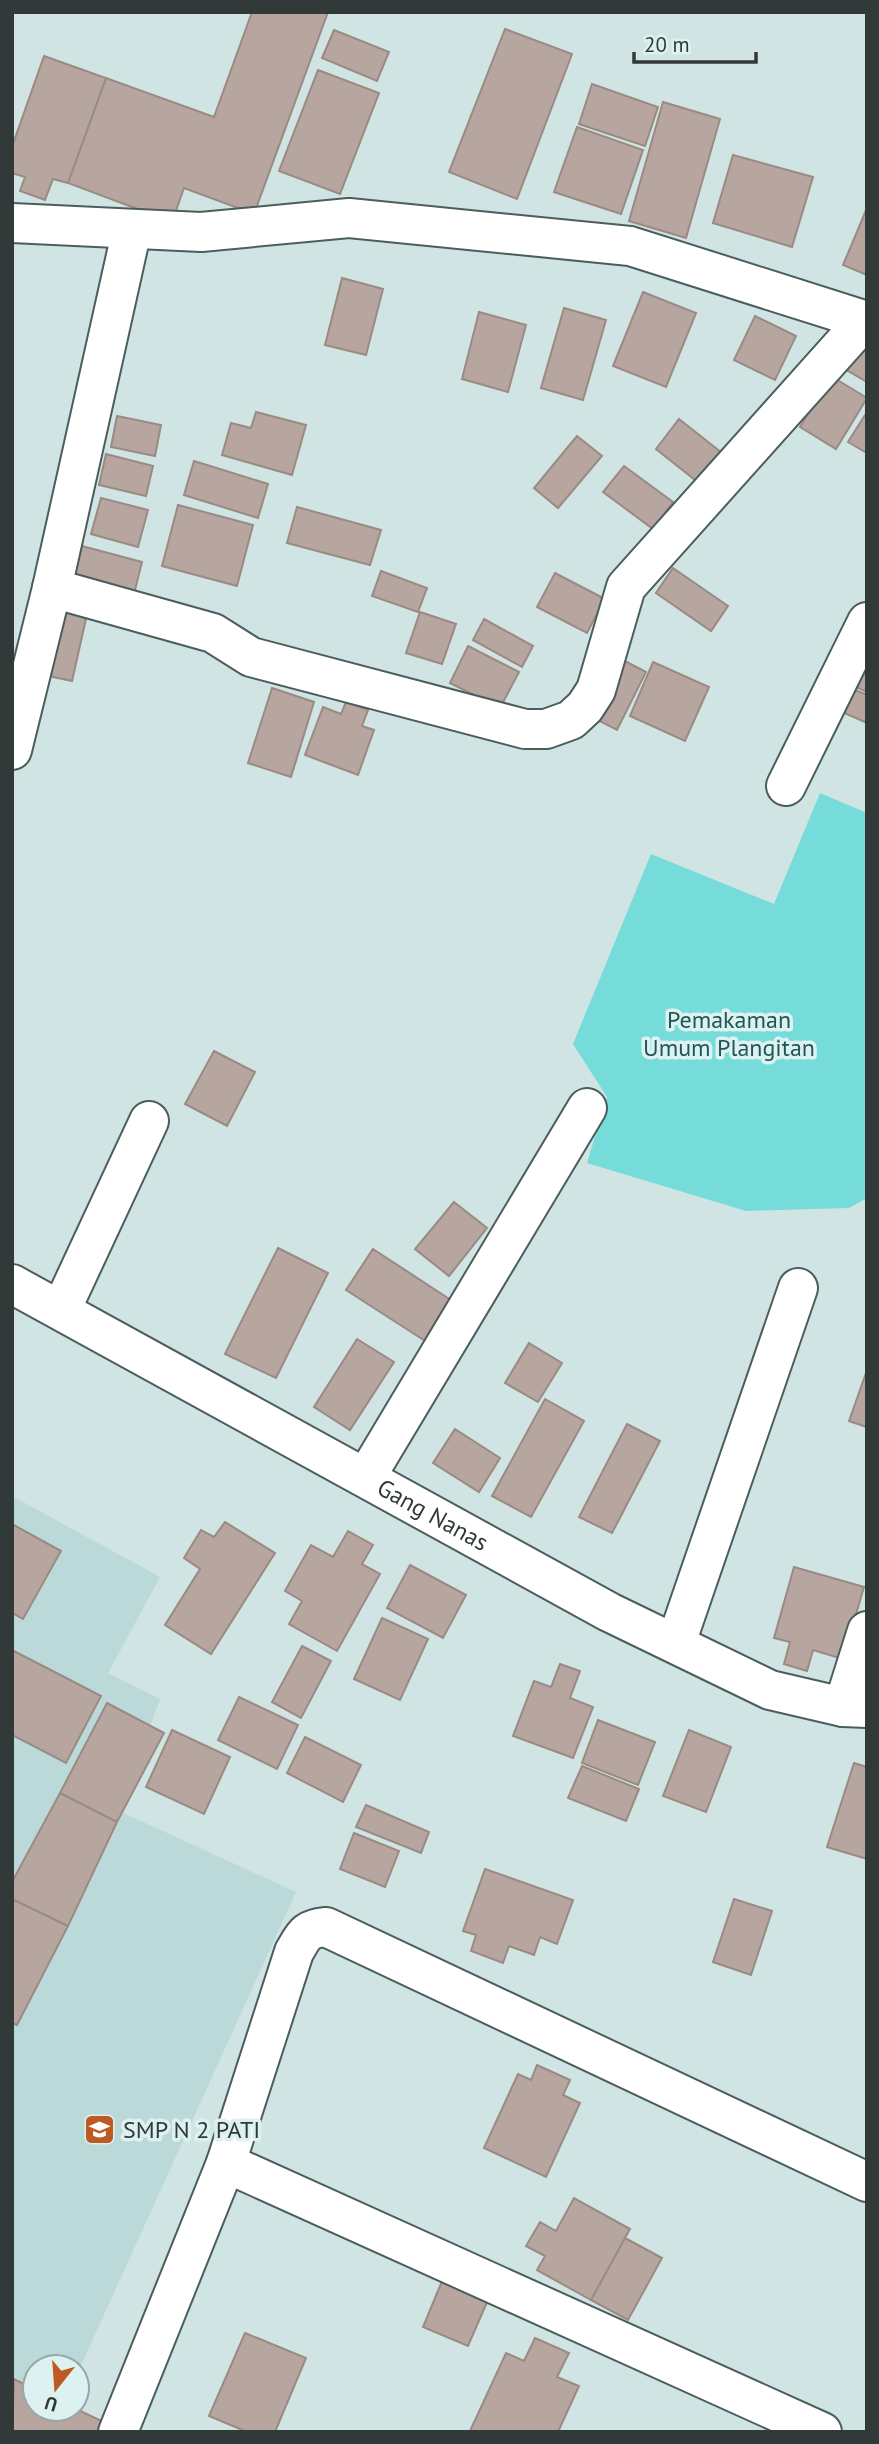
<svg xmlns="http://www.w3.org/2000/svg" width="879" height="2444" viewBox="0 0 879 2444" font-family="'PT Sans',sans-serif">
<style>
.built{fill:#bbd9d8}
.green{fill:#76dcda}
.building{fill:#b6a69f;stroke:#9a8a83;stroke-width:2}
.lines{fill:none;stroke-linecap:round;stroke-linejoin:round}
.minor-casing{stroke:#4b5d5c;stroke-width:42}
.minor{stroke:#fff;stroke-width:38}
.labels{text-anchor:middle;stroke-width:7;stroke-linejoin:round;paint-order:stroke}
.park-label{font-size:24px;fill:#1d5756;stroke:#dcf1f0}
.street-label{font-size:24px;fill:#313939;stroke:#dcf1f0}
.poi-label{font-size:24px;fill:#313939;stroke:#dcf1f0;text-anchor:start}
</style>
<rect width="100%" height="100%" fill="#cfe4e3"/>
<!-- built -->
<path class="built" d="M12 1496 160 1577 108 1673 160 1699 119 1811 296 1892 77 2374V2367H35V2387L12 2376Z"/>
<!-- green -->
<path class="green" d="M820 793 867 813V1198L849 1208 746 1211 587 1163 607 1097 573 1044 651 854 774 904Z"/>
<!-- building -->
<path class="building" d="M252 12H328L254 214 184 188 172 222 68 183 106 78 214 117Z
M505 29 572 54 517 199 449 172Z
M334 30 389 52 377 81 322 58Z
M44 56 106 78 68 183 53 179 45 200 20 191 25 177 12 173V147Z
M318 70 379 93 340 194 279 171Z
M592 84 658 107 645 146 579 124Z
M663 102 720 119 686 238 629 221Z
M577 127 643 150 621 214 554 192Z
M733 155 813 177 792 247 713 223Z
M867 208V275L843 265Z
M342 278 383 289 366 355 325 345Z
M643 292 696 313 666 387 613 366Z
M564 308 606 320 583 400 541 388Z
M479 312 526 325 508 392 462 379Z
M755 316 796 336 775 380 734 360Z
M867 338V382L843 368Z
M831 376 867 398 836 449 800 427Z
M256 412 306 425 292 475 222 455 231 423 251 428Z
M867 412V453L848 442Z
M117 416 161 425 155 456 111 447Z
M679 419 727 457 704 487 656 449Z
M577 436 602 456 558 508 534 488Z
M106 454 153 466 146 496 99 485Z
M194 461 268 484 258 518 184 495Z
M624 466 673 502 653 529 603 492Z
M101 498 148 510 138 547 91 534Z
M178 505 253 525 237 586 162 566Z
M297 507 381 530 370 565 287 543Z
M82 546 142 562 134 594 74 579Z
M673 568 728 606 711 631 656 593Z
M381 571 427 588 418 612 372 596Z
M555 573 605 599 587 633 537 607Z
M57 593 90 601 72 681 39 674Z
M420 612 456 624 442 664 406 653Z
M484 619 533 646 522 667 473 640Z
M468 646 519 672 500 708 450 683Z
M867 648V692L844 682Z
M617 657 646 672 617 730 588 715Z
M653 662 709 687 685 741 630 716Z
M843 685 867 695V723L833 708Z
M272 688 314 702 291 777 248 763Z
M346 702 368 710 362 726 374 730 358 775 305 755 323 707 341 714Z
M214 1051 255 1072 227 1126 185 1104Z
M454 1202 487 1228 449 1276 415 1249Z
M278 1248 328 1273 276 1378 225 1354Z
M373 1249 463 1308 436 1348 346 1290Z
M357 1339 394 1362 350 1430 314 1407Z
M529 1343 562 1363 538 1402 505 1383Z
M867 1370V1427L849 1421Z
M545 1399 584 1421 531 1517 492 1496Z
M627 1424 660 1441 612 1533 579 1517Z
M455 1429 500 1458 479 1492 433 1463Z
M225 1522 275 1553 211 1654 165 1625 200 1569 184 1558 201 1530 214 1537Z
M12 1524 61 1551 23 1619 12 1613Z
M348 1531 373 1545 362 1564 380 1574 337 1651 289 1624 302 1601 285 1591 311 1545 333 1557Z
M410 1565 466 1595 443 1638 387 1608Z
M794 1567 864 1587 843 1659 813 1650 807 1671 784 1664 790 1642 774 1638Z
M382 1618 428 1639 400 1700 354 1679Z
M302 1646 331 1661 301 1718 272 1702Z
M12 1650 101 1696 66 1763 12 1735Z
M560 1664 580 1671 570 1698 593 1707 573 1758 513 1736 534 1681 551 1687Z
M239 1697 298 1725 277 1769 218 1740Z
M107 1703 164 1733 117 1822 60 1793Z
M598 1720 655 1742 638 1785 582 1763Z
M172 1730 230 1757 204 1814 146 1787Z
M689 1730 731 1747 706 1812 663 1796Z
M305 1737 361 1765 343 1802 287 1773Z
M854 1763 867 1767V1859L827 1847Z
M582 1766 639 1789 626 1821 568 1798Z
M60 1793 117 1822 68 1926 12 1899V1882Z
M366 1805 429 1832 421 1853 356 1827Z
M354 1833 399 1851 385 1887 340 1869Z
M485 1869 573 1900 557 1944 540 1937 534 1955 509 1946 503 1963 471 1951 476 1935 463 1931Z
M12 1899 68 1926 17 2025 12 2023Z
M734 1899 772 1911 751 1975 713 1962Z
M537 2065 570 2080 563 2095 580 2103 546 2177 484 2148 518 2074 531 2080Z
M574 2198 630 2229 591 2300 537 2270 545 2256 526 2246 540 2222 556 2231Z
M625 2238 662 2258 628 2320 591 2300Z
M442 2281 488 2300 468 2346 423 2327Z
M245 2333 306 2358 275 2432H247L209 2416Z
M535 2338 569 2353 557 2377 579 2386 558 2432 470 2431 506 2353 524 2361Z
M14 2379 35 2389V2409H76L106 2423 101 2432H12Z"/>
<g class="lines">
<defs>
<g id="minor">
<path d="M12 223 201 232 349 218 630 246 867 321"/>
<path d="M52 588 213 633 251 657 525 729H546L571 720 585 707 596 690 626 587 864 321"/>
<path d="M12 750 52 588 132 229"/>
<path d="M786 786 867 622"/>
<path id="s1" d="M12 1284 609 1612 770 1690 843 1707 867 1708"/>
<path d="M61 1310 149 1121"/>
<path d="M366 1477 587 1108"/>
<path d="M676 1643 798 1288"/>
<path d="M843 1707 867 1631"/>
<path d="M226 2163 822 2432"/>
<path d="M118 2432 226 2163 294 1952C304 1935 305 1929 326 1927L867 2182"/>
</g>
</defs>
<!-- minor casing -->
<use href="#minor" class="minor-casing"/>
<!-- minor -->
<use href="#minor" class="minor"/>
</g>
<!-- icons -->
<defs>
<symbol id="school-square" viewBox="-11 -11 22 22"><rect x="-9" y="-9" width="18" height="18" rx="4" fill="#bd5a24" stroke="#dcf1f0"/><path d="M0-5L7-2L0 1L-7-2ZM-4 1L0 2.5L4 1V4Q0 6-4 4Z" fill="#fff"/></symbol>
</defs>
<g fill-rule="evenodd">
<use href="#school-square" x="82" y="2112" width="35" height="35"/>
</g>
<g class="labels">
<!-- park labels -->
<g class="park-label">
<text x="729" y="1028">Pemakaman<tspan x="729" dy="28">Umum Plangitan</tspan></text>
</g>
<!-- street labels -->
<g class="street-label">
<text dy="8" stroke="none"><textPath href="#s1" startOffset="480">Gang Nanas</textPath></text>
</g>
<!-- poi labels -->
<g class="poi-label">
<text x="123" y="2138">SMP N 2 PATI</text>
</g>
</g>
<!-- border -->
<rect width="879" height="2444" fill="none" stroke="#313939" stroke-width="28"/>
<!-- north arrow -->
<g transform="translate(56 2388) rotate(197)"><circle r="33" fill="#dcf1f0" stroke="#98a7a7" stroke-width="2"/>
<path d="M0-5L12 26L0 18L-12 26Z" fill="#bd5a24"/>
<text y="-10" font-size="19" font-weight="bold" text-anchor="middle" fill="#313939">U</text>
</g>
<!-- scale -->
<path d="M634 52v10h122v-10" fill="none" stroke="#313939" stroke-width="3.5"/>
<text x="644" y="52" font-size="21" fill="#313939" stroke="#dcf1f0" stroke-width="5" paint-order="stroke">20 m</text>
</svg>
